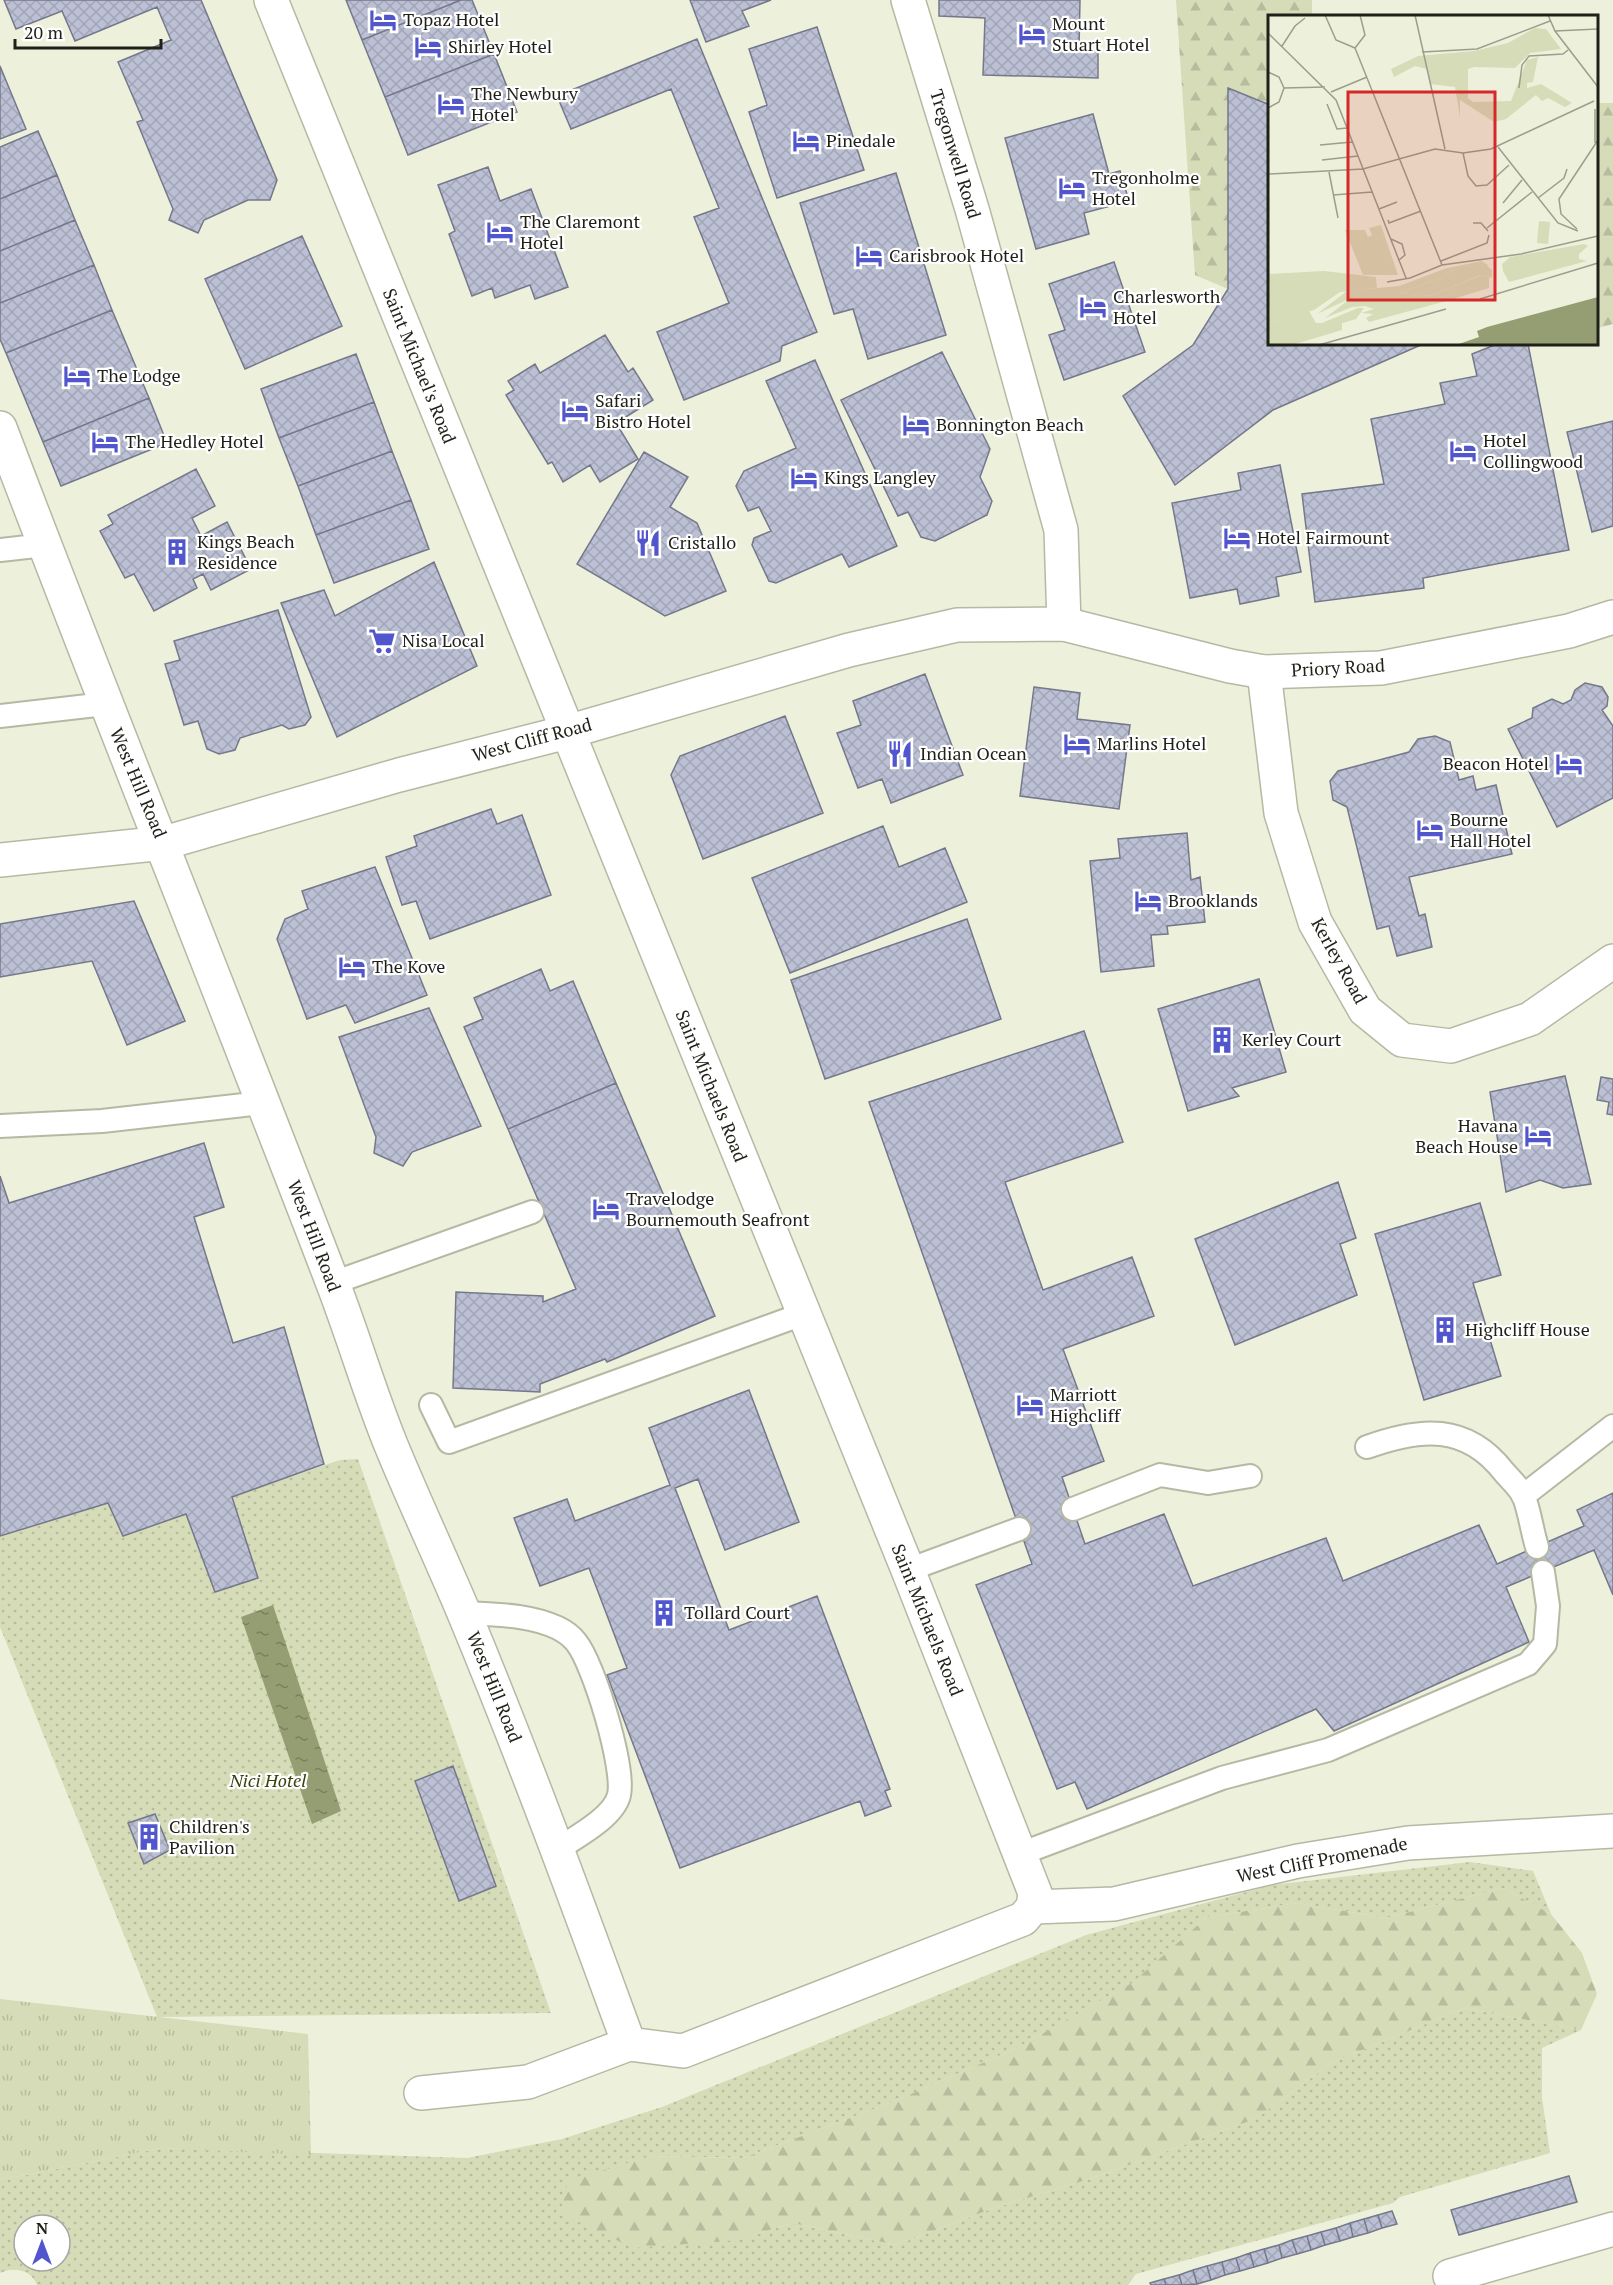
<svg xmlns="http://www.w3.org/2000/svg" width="1613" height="2285" viewBox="0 0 1613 2285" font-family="'PT Serif',serif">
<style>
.grass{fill:url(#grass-dots);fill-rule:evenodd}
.forest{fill:url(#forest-firs)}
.park{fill:url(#park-tufts)}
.water{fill:url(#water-ripples)}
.building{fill:url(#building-cross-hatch);stroke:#75788b;stroke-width:1.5}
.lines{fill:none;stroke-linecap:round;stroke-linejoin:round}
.service-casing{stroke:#b5b9a4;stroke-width:26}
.pedestrian-casing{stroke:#b5b9a4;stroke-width:36}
.minor-casing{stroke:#b5b9a4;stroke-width:36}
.secondary-casing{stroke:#b5b9a4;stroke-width:36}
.service{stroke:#fff;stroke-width:22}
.pedestrian{stroke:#fff;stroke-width:33}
.minor{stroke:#fff;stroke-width:33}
.secondary{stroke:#fff;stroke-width:33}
.labels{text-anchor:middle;stroke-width:4.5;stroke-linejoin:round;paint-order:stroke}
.poi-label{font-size:18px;fill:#1f2119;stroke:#fff;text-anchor:start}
.street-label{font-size:18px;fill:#1f2119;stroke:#fff}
.park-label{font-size:18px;font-style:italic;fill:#3b410c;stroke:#fff}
.inset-road{fill:none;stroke:#9b9e8d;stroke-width:1.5}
.view{fill:#d62828;fill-opacity:0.15;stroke:#d62828;stroke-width:3}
.inset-edge{fill:none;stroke:#1f2119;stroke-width:3}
</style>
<defs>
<pattern id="grass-dots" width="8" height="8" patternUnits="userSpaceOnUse" patternTransform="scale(1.5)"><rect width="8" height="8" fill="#d5dcb7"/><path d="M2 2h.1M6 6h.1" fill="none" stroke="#b6bc9d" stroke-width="1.8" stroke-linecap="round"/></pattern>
<pattern id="forest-firs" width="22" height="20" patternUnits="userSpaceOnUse" patternTransform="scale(1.5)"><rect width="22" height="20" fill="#d5dcb7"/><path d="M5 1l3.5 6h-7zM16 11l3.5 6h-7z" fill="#b6bc9d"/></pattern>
<pattern id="park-tufts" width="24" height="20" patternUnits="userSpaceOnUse" patternTransform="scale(1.5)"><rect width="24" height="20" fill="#d5dcb7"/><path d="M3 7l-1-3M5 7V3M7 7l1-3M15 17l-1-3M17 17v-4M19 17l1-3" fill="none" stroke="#b6bc9d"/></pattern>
<pattern id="water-ripples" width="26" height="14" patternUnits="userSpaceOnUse" patternTransform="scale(1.5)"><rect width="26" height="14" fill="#959d72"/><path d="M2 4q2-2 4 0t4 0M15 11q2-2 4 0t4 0" fill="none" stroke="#79805d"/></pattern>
<pattern id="building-cross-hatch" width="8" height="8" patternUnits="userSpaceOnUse" patternTransform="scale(1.5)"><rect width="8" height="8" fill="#bcc0d5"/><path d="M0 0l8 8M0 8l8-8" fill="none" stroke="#a1a5b6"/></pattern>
</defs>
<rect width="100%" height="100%" fill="#edf1db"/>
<!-- grass -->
<path class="grass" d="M358 1459 551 2013 157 2017 0 1627V1536L108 1503 123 1536 186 1514 216 1592 258 1578 232 1497 340 1460Z
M1470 1862 1533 1871 1551 1914 1503 1888 1386 1918 1297 1903 1207 1917 1133 1983 1017 2048 890 2103 743 2158 650 2156 739 2240 792 2223 896 2245 991 2209 1096 2177 1255 2119 1331 2063 1464 2008 1581 2030 1542 2048V2098L1550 2153 1400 2197 1393 2203 1136 2274 1128 2285H37C32 2270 14 2266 0 2273V2180L161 2148 467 2158 562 2139 662 2107 1086 1935 1272 1885ZM24 2225H60V2261H24Z"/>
<!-- forest -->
<path class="forest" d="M1176 0H1312V16H1270L1269 105 1228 89V289L1195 275Z
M1597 103H1613V324L1598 328Z
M1503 1888 1551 1914 1582 1953 1597 1994 1581 2030 1464 2008 1331 2063 1255 2119 1096 2177 991 2209 896 2245 792 2223 739 2240 633 2248 560 2213 568 2181 650 2156 743 2158 890 2103 1017 2048 1132 1983 1207 1917 1297 1903 1386 1918Z"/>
<!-- park -->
<path class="park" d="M0 1999 308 2034 311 2155 161 2148 0 2180Z"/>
<!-- water -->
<path class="water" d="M273 1605 341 1811 312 1824 241 1617Z"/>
<!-- building -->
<path class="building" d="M4 0H201L277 180 270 200H248L204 220 198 233 169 220 173 209 137 122 143 120 118 62 171 40 157 7 75 41 62 11 16 29Z
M346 0H461L362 40Z
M461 0H472L494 54 385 97 362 40Z
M690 0H771L742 11 749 26 706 42Z
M939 0H1080L1079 50 1098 51V78L983 75 985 18 939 16Z
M817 27 864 170 777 198 749 112 767 105 749 49Z
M697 39 817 332 782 346 780 361 684 400 657 332 729 303 694 217 719 208 671 89 571 129 557 96Z
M494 54 517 112 408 155 385 97Z
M0 66 26 129 0 139Z
M1228 88 1270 105V344H1423L1273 410 1175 485 1123 396 1193 345 1228 289Z
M1093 114 1109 174 1120 171 1129 201 1084 213 1089 234 1036 249 1005 138Z
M38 131 57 175 0 199V147Z
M488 167 500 201 531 189 568 287 535 299 530 285 495 298 492 288 472 296 449 234 455 231 438 185Z
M896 173 946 335 868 359 853 309 834 314 800 203Z
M57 175 75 220 0 251V199Z
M75 220 94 265 0 303V251Z
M302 236 342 326 245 369 205 279Z
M1114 262 1145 352 1064 380 1049 335 1065 330 1049 284Z
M94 265 112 310 6 353 0 339V303Z
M112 310 149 398 43 442 6 353Z
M605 335 628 372 633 368 653 400 616 423 638 459 600 482 590 465 563 482 552 462 548 464 506 395 514 390 508 381 535 364 540 373Z
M1497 344H1528L1569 550 1423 578 1424 588 1315 602 1302 494 1384 484 1371 419 1445 404 1440 383 1477 376 1472 354Z
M942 352 990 449 980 477 992 501 987 515 935 541 921 537 908 512 898 516 841 400Z
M356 354 374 402 279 438 261 389Z
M815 360 897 546 849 567 842 554 776 583 769 581 752 545 754 538 771 531 759 507 748 511 736 486 744 471 796 448 766 381Z
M149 398 167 443 61 486 43 442Z
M374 402 392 451 298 486 279 438Z
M1613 421V526L1592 532 1567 432Z
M392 451 411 500 316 535 298 486Z
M644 452 688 477 670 507 697 523 726 591 665 616 577 564Z
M1280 465 1301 572 1276 577 1279 596 1240 604 1237 589 1190 598 1172 503 1241 490 1238 473Z
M196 469 215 506 192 518 201 536 227 522 251 569 211 590 203 574 193 579 197 588 154 611 134 574 125 578 100 531 113 524 108 515Z
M411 500 429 549 334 583 316 535Z
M434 562 477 666 337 737 281 603 324 590 335 616Z
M278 610 311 717 305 725 289 729 282 725 240 738 235 750 219 754 207 749 198 721 184 725 165 664 180 660 174 641Z
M925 674 963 775 891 803 882 779 858 788 837 733 861 725 853 701Z
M1585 683 1602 687 1608 697 1607 706 1602 710 1613 726V798L1557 827 1508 729 1532 718 1533 708 1552 699 1563 704 1571 700 1575 690Z
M1034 687 1080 693 1077 719 1130 725 1119 809 1020 796Z
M785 716 823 813 703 859 671 775 680 756Z
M1435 736 1450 742 1459 780 1473 776 1476 790 1496 785 1512 854 1409 877 1419 916 1425 914 1432 947 1397 956 1389 926 1377 929 1347 807 1333 800 1330 781 1338 771 1409 752 1418 739Z
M491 809 497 824 522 815 551 895 430 939 416 901 402 905 386 857 417 846 414 836Z
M883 826 899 867 945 848 967 902 790 973 752 878Z
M1187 833 1191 880 1200 877 1205 922 1167 926 1168 934 1151 935 1154 966 1101 972 1090 861 1120 858 1118 839Z
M375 867 427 995 355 1023 346 1005 307 1019 277 939 285 919 308 909 302 891Z
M134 901 185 1021 127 1045 92 961 0 977V924Z
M967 919 1001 1019 825 1079 791 980Z
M541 969 550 991 573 981 616 1083 508 1129 464 1027 483 1019 474 998Z
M1259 979 1286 1072 1232 1088 1239 1096 1188 1111 1158 1009Z
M429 1008 481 1126 412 1152 403 1166 374 1153 376 1137 339 1037Z
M1084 1031 1123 1142 1005 1182 1043 1290 1132 1257 1154 1316 1063 1349 1104 1461 1062 1477 1085 1544 1164 1514 1193 1586 1326 1538 1343 1581 1479 1525 1497 1564 1584 1526 1577 1510 1613 1493V1595L1594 1550 1506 1587 1529 1642 1334 1731 1316 1709 1087 1809 1075 1782 1057 1789 976 1585 1032 1564 869 1102Z
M1565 1076 1591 1184 1563 1188 1540 1180 1506 1192 1490 1092Z
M1601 1077 1613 1079V1115L1607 1114 1609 1102 1597 1100Z
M616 1083 715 1316 607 1362 605 1359 540 1384V1392L453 1388 456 1292 543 1296V1302L576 1289 508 1129Z
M204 1143 224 1207 194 1217 233 1343 284 1327 324 1464 232 1497 258 1578 215 1592 186 1514 123 1536 108 1503 0 1536V1176L9 1203Z
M1338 1182 1356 1238 1340 1244 1357 1295 1235 1345 1195 1239Z
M1480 1203 1501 1275 1473 1283 1501 1376 1424 1400 1375 1234Z
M749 1390 799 1522 725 1550 698 1479 675 1488 729 1630 817 1596 890 1789 885 1791 891 1806 865 1816 860 1801 680 1868 607 1675 627 1668 589 1568 540 1586 514 1518 567 1499 575 1521 670 1485 649 1428Z
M453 1766 496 1886 459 1901 415 1781Z
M155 1814 170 1850 144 1864 128 1823Z
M1569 2176 1577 2202 1459 2235 1451 2210Z
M1392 2211 1397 2224 1382 2228 1378 2215Z
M1378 2215 1382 2228 1368 2233 1364 2219Z
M1364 2219 1368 2233 1353 2237 1350 2223Z
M1350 2223 1353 2237 1340 2241 1336 2228Z
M1336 2228 1340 2241 1325 2245 1321 2232Z
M1321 2232 1325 2245 1311 2250 1307 2236Z
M1307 2236 1311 2250 1297 2254 1292 2240Z
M1292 2240 1297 2254 1282 2258 1279 2245Z
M1279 2245 1282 2258 1268 2263 1264 2249Z
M1264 2249 1268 2263 1254 2267 1250 2253Z
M1250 2253 1254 2267 1240 2271 1236 2258Z
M1236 2258 1240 2271 1225 2275 1222 2262Z
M1222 2262 1225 2275 1211 2280 1207 2266Z
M1207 2266 1211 2280 1197 2284 1193 2270Z
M1193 2270 1197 2284 1182 2285 1179 2275Z
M1179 2275 1182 2285H1166L1164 2279Z
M1164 2279 1166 2285H1151L1150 2283Z"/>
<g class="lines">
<defs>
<path id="service" d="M0 550 45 545
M0 716 105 704
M0 1126 102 1121 261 1103
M333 1283 532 1212
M431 1405 449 1442 803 1314
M1367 1447C1420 1428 1466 1423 1504 1472 1510 1479 1520 1488 1524 1497 1530 1513 1532 1531 1537 1547
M1523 1496 1613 1426
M1073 1509 1160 1475 1208 1483 1250 1476
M908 1570 1019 1529
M464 1613C495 1615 529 1614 558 1628 564 1631 572 1637 576 1642 594 1664 625 1768 619 1795 614 1817 576 1837 558 1849
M1020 1854 1222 1778 1328 1750 1528 1664 1545 1644 1548 1606 1543 1572"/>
<path id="pedestrian" d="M1033 1907 1114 1904 1298 1861 1408 1843 1613 1831
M1450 2276 1613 2229"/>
<path id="minor" d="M271 0 908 1570 1035 1893 1033 1907 1023 1919 683 2051 629 2044 528 2082 421 2093
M908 0 972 209 1061 530 1064 624
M0 428C108 713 223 996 332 1281 353 1335 369 1391 391 1445 414 1501 440 1556 464 1613 523 1755 576 1899 629 2044
M1264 672 1281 813 1315 922 1365 1010 1402 1040 1451 1046 1530 1019 1613 961"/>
<path id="secondary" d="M0 860 164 843 399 775 567 732 849 650 957 625 1064 624 1230 666 1264 672 1381 668 1569 631 1613 617"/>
</defs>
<!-- service casing -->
<use href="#service" class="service-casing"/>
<!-- pedestrian casing -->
<use href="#pedestrian" class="pedestrian-casing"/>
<!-- minor casing -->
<use href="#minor" class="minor-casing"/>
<!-- secondary casing -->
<use href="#secondary" class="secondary-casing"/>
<!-- service -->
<use href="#service" class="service"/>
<!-- pedestrian -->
<use href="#pedestrian" class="pedestrian"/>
<!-- minor -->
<use href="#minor" class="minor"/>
<!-- secondary -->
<use href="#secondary" class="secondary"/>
</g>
<!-- icons -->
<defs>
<symbol id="hotel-bare" viewBox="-9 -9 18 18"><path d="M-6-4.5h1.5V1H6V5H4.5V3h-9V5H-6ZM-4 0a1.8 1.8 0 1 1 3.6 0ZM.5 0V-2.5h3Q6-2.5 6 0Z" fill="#5256cc" stroke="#fff" stroke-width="2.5" paint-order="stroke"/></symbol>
<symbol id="restaurant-bare" viewBox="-9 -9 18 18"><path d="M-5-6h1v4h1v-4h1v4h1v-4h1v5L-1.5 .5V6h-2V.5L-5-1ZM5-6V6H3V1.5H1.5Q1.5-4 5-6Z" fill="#5256cc" stroke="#fff" stroke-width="2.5" paint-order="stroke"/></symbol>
<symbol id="building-bare" viewBox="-9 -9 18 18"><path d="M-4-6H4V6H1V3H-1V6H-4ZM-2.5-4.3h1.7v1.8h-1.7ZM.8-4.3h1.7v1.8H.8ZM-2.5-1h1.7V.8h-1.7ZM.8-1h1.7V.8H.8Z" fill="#5256cc" stroke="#fff" stroke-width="2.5" paint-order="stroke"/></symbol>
<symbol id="supermarket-bare" viewBox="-9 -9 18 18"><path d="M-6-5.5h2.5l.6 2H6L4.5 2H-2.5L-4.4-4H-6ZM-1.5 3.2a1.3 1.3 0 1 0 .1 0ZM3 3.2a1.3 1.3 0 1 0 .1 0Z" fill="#5256cc" stroke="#fff" stroke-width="2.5" paint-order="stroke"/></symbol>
</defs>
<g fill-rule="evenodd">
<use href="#hotel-bare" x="364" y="1" width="38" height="38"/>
<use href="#hotel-bare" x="1013" y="15" width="38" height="38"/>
<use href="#hotel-bare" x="409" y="28" width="38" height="38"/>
<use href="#hotel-bare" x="432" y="85" width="38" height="38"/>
<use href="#hotel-bare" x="787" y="122" width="38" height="38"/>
<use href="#hotel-bare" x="1053" y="169" width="38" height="38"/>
<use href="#hotel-bare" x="481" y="213" width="38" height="38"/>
<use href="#hotel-bare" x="850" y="237" width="38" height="38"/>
<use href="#hotel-bare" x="1074" y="288" width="38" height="38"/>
<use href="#hotel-bare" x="58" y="357" width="38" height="38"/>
<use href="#hotel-bare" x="556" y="392" width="38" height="38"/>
<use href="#hotel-bare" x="897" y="406" width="38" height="38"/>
<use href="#hotel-bare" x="86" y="423" width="38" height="38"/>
<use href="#hotel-bare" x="1444" y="432" width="38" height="38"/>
<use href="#hotel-bare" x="785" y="459" width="38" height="38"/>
<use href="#hotel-bare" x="1218" y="519" width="38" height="38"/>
<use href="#restaurant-bare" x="629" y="524" width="38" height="38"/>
<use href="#building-bare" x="158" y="533" width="38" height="38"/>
<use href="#supermarket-bare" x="363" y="622" width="38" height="38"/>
<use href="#hotel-bare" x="1058" y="725" width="38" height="38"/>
<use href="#restaurant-bare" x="881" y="735" width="38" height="38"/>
<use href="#hotel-bare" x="1550" y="745" width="38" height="38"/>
<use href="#hotel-bare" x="1411" y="811" width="38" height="38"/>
<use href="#hotel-bare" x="1129" y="882" width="38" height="38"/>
<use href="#hotel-bare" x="333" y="948" width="38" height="38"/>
<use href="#building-bare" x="1203" y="1021" width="38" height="38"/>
<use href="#hotel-bare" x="1519" y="1117" width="38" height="38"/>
<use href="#hotel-bare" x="587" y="1190" width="38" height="38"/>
<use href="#building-bare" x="1426" y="1311" width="38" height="38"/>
<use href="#hotel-bare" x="1011" y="1386" width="38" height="38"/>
<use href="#building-bare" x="645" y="1594" width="38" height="38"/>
<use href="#building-bare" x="130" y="1818" width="38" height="38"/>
</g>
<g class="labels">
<!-- poi labels -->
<g class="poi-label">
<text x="403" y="26">Topaz Hotel</text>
<text x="1052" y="30">Mount<tspan x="1052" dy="21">Stuart Hotel</tspan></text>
<text x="448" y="53">Shirley Hotel</text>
<text x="471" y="100">The Newbury<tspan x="471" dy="21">Hotel</tspan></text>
<text x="826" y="147">Pinedale</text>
<text x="1092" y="184">Tregonholme<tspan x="1092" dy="21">Hotel</tspan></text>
<text x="520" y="228">The Claremont<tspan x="520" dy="21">Hotel</tspan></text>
<text x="889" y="262">Carisbrook Hotel</text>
<text x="1113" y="303">Charlesworth<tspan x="1113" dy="21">Hotel</tspan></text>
<text x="97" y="382">The Lodge</text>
<text x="595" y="407">Safari<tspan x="595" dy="21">Bistro Hotel</tspan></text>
<text x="936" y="431">Bonnington Beach</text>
<text x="1483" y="447">Hotel<tspan x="1483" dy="21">Collingwood</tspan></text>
<text x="125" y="448">The Hedley Hotel</text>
<text x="824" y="484">Kings Langley</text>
<text x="1257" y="544">Hotel Fairmount</text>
<text x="197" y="548">Kings Beach<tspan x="197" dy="21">Residence</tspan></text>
<text x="668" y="549">Cristallo</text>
<text x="402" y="647">Nisa Local</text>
<text x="1097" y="750">Marlins Hotel</text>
<text x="920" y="760">Indian Ocean</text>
<text x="1549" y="770" text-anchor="end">Beacon Hotel</text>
<text x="1450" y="826">Bourne<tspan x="1450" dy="21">Hall Hotel</tspan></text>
<text x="1168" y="907">Brooklands</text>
<text x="372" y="973">The Kove</text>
<text x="1242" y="1046">Kerley Court</text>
<text x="1518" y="1132" text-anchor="end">Havana<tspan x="1518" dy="21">Beach House</tspan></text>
<text x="626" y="1205">Travelodge<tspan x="626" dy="21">Bournemouth Seafront</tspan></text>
<text x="1465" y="1336">Highcliff House</text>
<text x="1050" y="1401">Marriott<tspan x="1050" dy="21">Highcliff</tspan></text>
<text x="684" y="1619">Tollard Court</text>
<text x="169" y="1833">Children's<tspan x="169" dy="21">Pavilion</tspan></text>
</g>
<!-- street labels -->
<g class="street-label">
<text transform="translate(955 154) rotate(73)" y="6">Tregonwell Road</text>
<text transform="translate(419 366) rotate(68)" y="6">Saint Michael's Road</text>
<text transform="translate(1338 668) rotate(-3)" y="6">Priory Road</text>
<text transform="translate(532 740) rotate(-15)" y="6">West Cliff Road</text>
<text transform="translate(138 783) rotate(67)" y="6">West Hill Road</text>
<text transform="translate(1339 961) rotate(61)" y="6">Kerley Road</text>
<text transform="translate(711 1086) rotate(68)" y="6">Saint Michaels Road</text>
<text transform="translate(314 1236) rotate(69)" y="6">West Hill Road</text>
<text transform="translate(927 1620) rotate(68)" y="6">Saint Michaels Road</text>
<text transform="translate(494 1687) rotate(68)" y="6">West Hill Road</text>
<text transform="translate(1322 1860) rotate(-11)" y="6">West Cliff Promenade</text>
</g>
<!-- park labels -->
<g class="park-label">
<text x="268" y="1787">Nici Hotel</text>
</g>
</g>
<!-- overview -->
<g transform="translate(1268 15)">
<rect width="330" height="330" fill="#edf1db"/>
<path d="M113 210 130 260H95L77 215H97L100 222 104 220 101 213ZM316 229 320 231 311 239V244L319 246 241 267 235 256 234 249 242 242ZM214 246 221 251H190L173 263 131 278 162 281 214 260 224 262 221 263V273L182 285 101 307 98 303 105 299 93 298 106 294 97 291 84 292 57 303 83 283 49 299 79 276 131 271 179 253ZM90 293H96L88 304 74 308V315L24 330H0V308L41 296 48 308H54Z" fill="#d5dcb7"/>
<path d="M206 36V52L200 54V83L205 87 243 86 259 45 270 42 265 67 259 68V73L273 69 304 88 297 92 280 83 274 86 268 80 238 104 226 107 192 85V103L187 72 162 69 159 54 147 51 126 62 123 54 150 41ZM217 249 224 255V262L213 260 162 281 131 278 173 263 190 251Z" fill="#d5dcb7"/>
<path d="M267 13 278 14 293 34 262 38 247 53 206 52V36L240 28ZM56 256 108 262 109 273 72 277 46 295 0 308V259Z" fill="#d5dcb7"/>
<path d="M271 206 282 207 280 229 269 228Z" fill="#d5dcb7"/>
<path d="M330 282V330H188L211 322 209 316 219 312Z" fill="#959d72"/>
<path class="inset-road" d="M57 0 68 25 87 33M147 0 177 134M280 0 287 16 330 72M287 16 330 14M0 18 68 85 138 263M14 31 27 11 37 3M87 33 174 250M87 33 97 20 92 0M154 37 209 34 282 6M0 57 11 62 16 73 11 87 0 93M16 73 57 72M251 73 254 50 261 41 295 39 300 35M63 77 99 62M59 89 69 114 79 113M327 128V94M52 130 84 127M230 132 290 208 310 216M195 138 200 161 208 171 219 170 241 150M54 145 90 141M61 157 70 203M0 159 95 154 167 134 195 138 223 134 326 86M65 180 104 177M270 183 296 163 299 154M235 188 254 165M111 194 129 187M120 205 121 208 153 196M205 208H213L220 216M219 213 264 177M309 214 293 199 291 184 330 125M123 224 134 229 137 240 131 245M173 246 219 228 221 220M119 267 142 263 174 250 253 239 330 221M212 284 330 248M51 330 178 294"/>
<path class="view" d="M80 77H227V285H80Z"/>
<rect width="330" height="330" class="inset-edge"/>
</g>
<!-- north arrow -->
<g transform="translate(42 2243)"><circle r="28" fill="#ffffff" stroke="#a5a6a3" stroke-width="1.5"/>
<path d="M0-4.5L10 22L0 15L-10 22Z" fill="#5256cc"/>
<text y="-9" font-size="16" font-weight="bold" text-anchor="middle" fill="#1f2119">N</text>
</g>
<!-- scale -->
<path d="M15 39v9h146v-9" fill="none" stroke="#1f2119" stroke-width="3"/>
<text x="24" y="39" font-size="18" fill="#1f2119" stroke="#ffffff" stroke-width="4.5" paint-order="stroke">20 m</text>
</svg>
